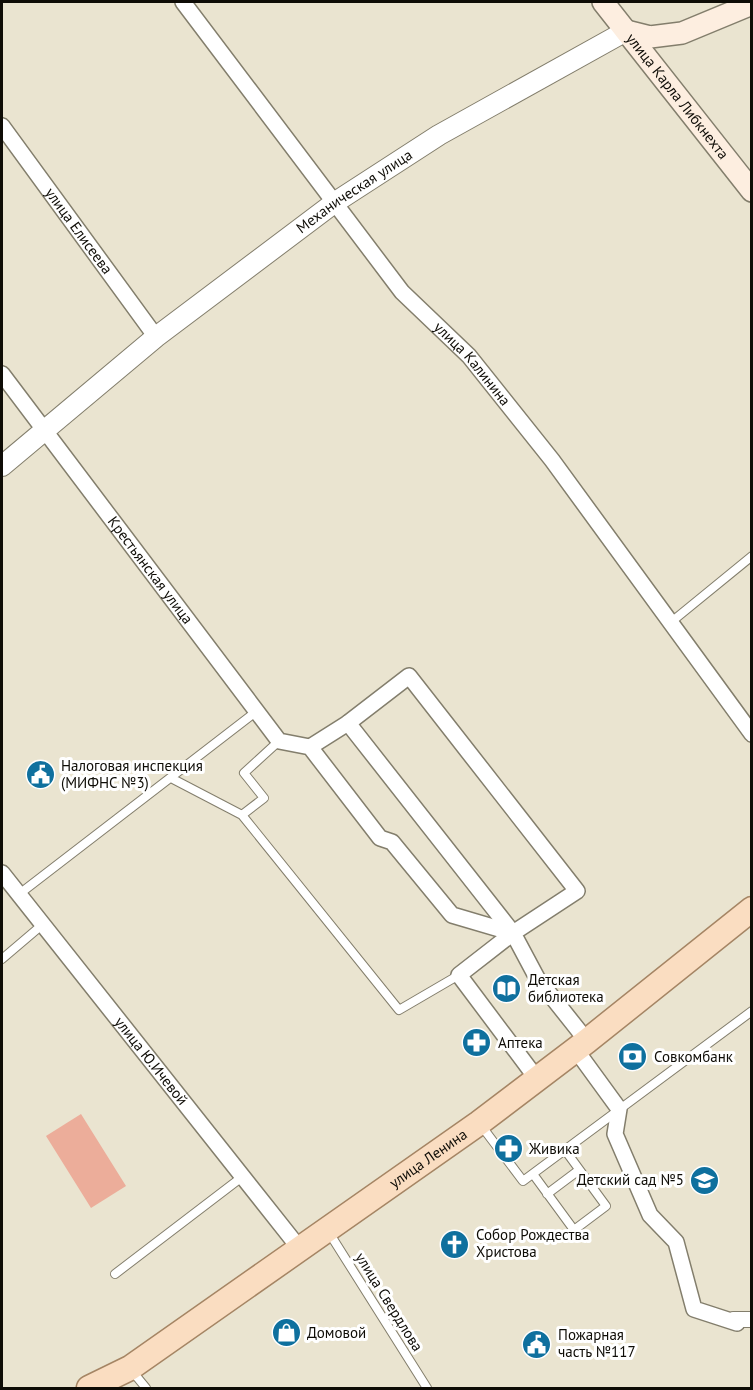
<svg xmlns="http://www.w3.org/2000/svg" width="753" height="1390" viewBox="0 0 753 1390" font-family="'PT Sans',sans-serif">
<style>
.grass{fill:#ecad9a}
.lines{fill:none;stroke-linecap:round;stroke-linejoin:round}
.service-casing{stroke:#837e6c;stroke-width:10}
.minor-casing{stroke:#837e6c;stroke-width:18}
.tertiary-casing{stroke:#837e6c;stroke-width:22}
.secondary-casing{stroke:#837e6c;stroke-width:24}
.primary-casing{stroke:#a58564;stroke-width:27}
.service{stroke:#fff;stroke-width:8}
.minor{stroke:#fff;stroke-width:15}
.tertiary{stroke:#fff;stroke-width:20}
.secondary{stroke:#fdeee0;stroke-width:21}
.primary{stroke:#faddc1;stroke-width:24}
.labels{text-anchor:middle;stroke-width:6;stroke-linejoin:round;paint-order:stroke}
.street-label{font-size:15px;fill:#0e0c06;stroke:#fff}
.poi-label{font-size:15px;fill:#0e0c06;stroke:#fff;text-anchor:start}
</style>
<rect width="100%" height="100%" fill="#eae4d0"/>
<!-- grass -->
<path class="grass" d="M81 1114 126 1186 91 1208 46 1136Z"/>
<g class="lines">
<defs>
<path id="service" d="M670 623 752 556
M279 741 244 773 264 798 242 815 399 1010 459 975
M171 778 242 815
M18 895 257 711
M2 959 42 925
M480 1124 523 1181 752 1011
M533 1174 574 1230 606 1206 565 1150
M547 1194 579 1170
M328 1231 427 1388
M115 1274 242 1177
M733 1316H752
M737 1323H752
M132 1371 146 1388"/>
<g id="minor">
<path id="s1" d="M183 2 402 292 469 356 552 460 752 734"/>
<path id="s2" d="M2 126 156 337"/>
<path id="s3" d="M2 374 279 741 310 747 380 838 392 842 452 915 513 933 459 975 537 1079"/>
<path d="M348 723 513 933"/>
<path d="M310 747 348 723 409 676 577 891 513 933 537 978 587 1041"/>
<path id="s4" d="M2 873 300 1249"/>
<path d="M576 1050 619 1109 615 1134 650 1215 676 1242 694 1309 737 1323"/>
</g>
<g id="tertiary">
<path id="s5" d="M2 466 156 337 334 203 439 135 626 31"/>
</g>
<g id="secondary">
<path id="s6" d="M603 2 752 191"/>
<path d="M626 31 650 37 682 33 752 4"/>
</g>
<g id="primary">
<path id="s7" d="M89 1388 130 1368 479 1123 587 1041 752 909"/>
</g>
</defs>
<!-- service casing -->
<use href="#service" class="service-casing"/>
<!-- minor casing -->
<use href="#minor" class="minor-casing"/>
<!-- tertiary casing -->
<use href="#tertiary" class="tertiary-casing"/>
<!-- secondary casing -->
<use href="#secondary" class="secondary-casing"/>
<!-- primary casing -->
<use href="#primary" class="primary-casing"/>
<!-- service -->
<use href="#service" class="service"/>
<!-- minor -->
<use href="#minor" class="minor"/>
<!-- tertiary -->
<use href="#tertiary" class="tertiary"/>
<!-- secondary -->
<use href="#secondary" class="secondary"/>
<!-- primary -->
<use href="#primary" class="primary"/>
</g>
<!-- icons -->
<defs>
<symbol id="civic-disc" viewBox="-11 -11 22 22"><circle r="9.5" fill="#0f709e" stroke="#fff"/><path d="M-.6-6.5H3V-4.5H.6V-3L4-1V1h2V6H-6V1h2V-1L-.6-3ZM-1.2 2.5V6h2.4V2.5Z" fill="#fff"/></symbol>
<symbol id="library-disc" viewBox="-11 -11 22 22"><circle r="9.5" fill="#0f709e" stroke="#fff"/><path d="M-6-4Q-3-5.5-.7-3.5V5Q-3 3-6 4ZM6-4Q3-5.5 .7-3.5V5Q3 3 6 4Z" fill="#fff"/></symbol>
<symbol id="pharmacy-disc" viewBox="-11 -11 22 22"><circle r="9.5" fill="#0f709e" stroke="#fff"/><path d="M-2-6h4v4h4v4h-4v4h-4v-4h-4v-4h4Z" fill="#fff"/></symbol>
<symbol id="bank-disc" viewBox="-11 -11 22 22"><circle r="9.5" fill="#0f709e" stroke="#fff"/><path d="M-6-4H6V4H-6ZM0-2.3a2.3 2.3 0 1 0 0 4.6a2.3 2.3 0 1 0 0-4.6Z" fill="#fff"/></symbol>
<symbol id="school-disc" viewBox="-11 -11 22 22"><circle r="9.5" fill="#0f709e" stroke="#fff"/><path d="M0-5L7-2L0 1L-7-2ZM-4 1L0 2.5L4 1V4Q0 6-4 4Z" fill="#fff"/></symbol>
<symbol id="church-disc" viewBox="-11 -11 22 22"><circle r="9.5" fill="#0f709e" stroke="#fff"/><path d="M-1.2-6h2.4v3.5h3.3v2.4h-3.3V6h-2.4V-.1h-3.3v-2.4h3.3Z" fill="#fff"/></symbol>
<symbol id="shop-disc" viewBox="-11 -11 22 22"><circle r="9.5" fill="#0f709e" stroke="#fff"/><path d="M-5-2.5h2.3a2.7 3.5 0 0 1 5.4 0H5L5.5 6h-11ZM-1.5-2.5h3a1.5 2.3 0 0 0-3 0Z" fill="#fff"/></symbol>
</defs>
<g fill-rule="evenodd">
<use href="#civic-disc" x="24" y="758" width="33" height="33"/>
<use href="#library-disc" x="490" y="972" width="33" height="33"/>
<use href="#pharmacy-disc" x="460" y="1026" width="33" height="33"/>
<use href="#bank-disc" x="616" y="1040" width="33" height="33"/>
<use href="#pharmacy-disc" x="492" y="1132" width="33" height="33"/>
<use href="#school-disc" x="688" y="1164" width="33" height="33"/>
<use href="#church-disc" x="438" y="1228" width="33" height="33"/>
<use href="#shop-disc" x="270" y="1316" width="33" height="33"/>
<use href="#civic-disc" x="520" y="1328" width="33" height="33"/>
</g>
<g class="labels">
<!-- street labels -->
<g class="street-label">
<text dy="5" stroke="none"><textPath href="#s6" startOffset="120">улица Карла Либкнехта</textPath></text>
<text dy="5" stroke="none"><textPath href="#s5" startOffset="447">Механическая улица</textPath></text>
<text dy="5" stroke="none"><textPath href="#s2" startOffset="130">улица Елисеева</textPath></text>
<text dy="5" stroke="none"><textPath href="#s1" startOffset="464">улица Калинина</textPath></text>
<text dy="5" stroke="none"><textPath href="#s3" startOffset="246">Крестьянская улица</textPath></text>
<text dy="5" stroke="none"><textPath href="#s4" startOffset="240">улица Ю.Ичевой</textPath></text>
<text dy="5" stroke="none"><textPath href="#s7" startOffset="410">улица Ленина</textPath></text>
<text transform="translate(389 1302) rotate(58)" y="5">улица Свердлова</text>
</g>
<!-- poi labels -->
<g class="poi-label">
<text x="61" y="771">Налоговая инспекция<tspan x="61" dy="17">(МИФНС №3)</tspan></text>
<text x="528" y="985">Детская<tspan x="528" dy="17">библиотека</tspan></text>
<text x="498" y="1048">Аптека</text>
<text x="654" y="1062">Совкомбанк</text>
<text x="529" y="1154">Живика</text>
<text x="684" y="1185" text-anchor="end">Детский сад №5</text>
<text x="476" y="1240">Собор Рождества<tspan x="476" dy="17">Христова</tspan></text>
<text x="307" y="1338">Домовой</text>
<text x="558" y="1340">Пожарная<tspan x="558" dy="17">часть №117</tspan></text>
</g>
</g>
<!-- border -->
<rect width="753" height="1390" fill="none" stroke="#0e0c06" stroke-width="6"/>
</svg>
